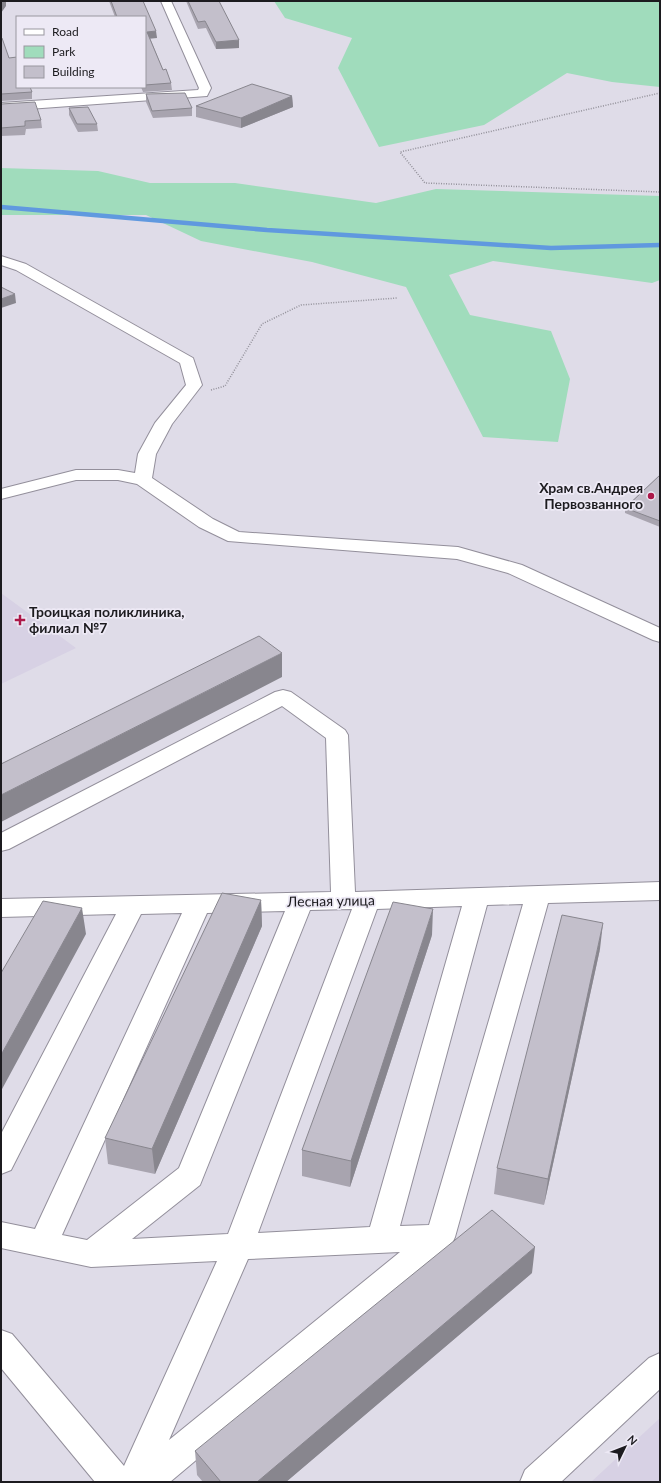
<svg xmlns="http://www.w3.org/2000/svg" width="661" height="1483" viewBox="0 0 661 1483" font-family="Lato,sans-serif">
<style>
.built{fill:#d7d1e4}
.green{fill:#a0dcbc}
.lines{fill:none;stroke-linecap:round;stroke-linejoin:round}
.stream{stroke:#6099df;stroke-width:4.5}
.minor-casing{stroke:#938f9b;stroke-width:2}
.path{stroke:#93919a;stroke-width:1.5;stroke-dasharray:1 1.5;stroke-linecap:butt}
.minor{fill:#fff;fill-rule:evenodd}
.wall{fill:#a8a4af}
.shaded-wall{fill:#88868e}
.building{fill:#c3bfcb;stroke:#88868e}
.poi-dot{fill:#ac1849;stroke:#ede9f5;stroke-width:1.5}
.labels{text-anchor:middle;stroke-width:3.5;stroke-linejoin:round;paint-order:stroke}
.poi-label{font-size:14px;font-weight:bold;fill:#1c1b1f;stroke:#ede9f5;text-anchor:end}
.street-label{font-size:14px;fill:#1c1b1f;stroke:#ede9f5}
</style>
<rect width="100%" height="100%" fill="#dfdce8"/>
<!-- built -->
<path class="built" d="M1 593 76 648 1 684Z
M660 1418V1482H591Z"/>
<!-- green -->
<path class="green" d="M274 1H660V87L612 82 567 73 484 125 379 147 338 68 352 38 285 18Z
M1 168 98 171 150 183H235L376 203 436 189 660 196V280L652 283 493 261 449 275 470 315 551 331 570 379 558 442 483 437 406 287 312 262 201 241 146 215H1Z"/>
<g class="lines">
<!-- stream -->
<path class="stream" d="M1 207 267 230 551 248 660 245"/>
<defs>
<path id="minor" d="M161 1H171L211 88 207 96 1 111V103L198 90 199 88Z
M1 256 26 264 193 358 202 385 172 424 156 454 152 478 213 519 239 532 458 547 522 565 660 628V642L653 640 508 573 457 559 228 541 199 527 137 484 118 480H76L1 499V489L76 470H118L135 473 138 454 155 423 186 385 180 363 16 270 1 265Z
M283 690 291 692 345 730 348 735 355 892 660 882V900L548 903 455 1237 451 1246 170 1482H95L1 1368V1330L12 1334 124 1466 217 1261 91 1267 1 1248V1222L35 1229 182 913 141 914 11 1170 1 1174V1134L116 914 1 917V899L331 892 326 738 282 706 9 849 1 851V833L275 692ZM523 904 429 1225 400 1226 487 905ZM462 906 370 1227 258 1233 377 909ZM352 909 228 1234 132 1239 200 1185 310 910ZM285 911 179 1168 87 1240 62 1235 207 913ZM400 1252 169 1440 248 1259Z
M660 1353V1389L561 1482H520L525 1470 649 1358Z"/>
</defs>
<!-- minor casing -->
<use href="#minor" class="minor-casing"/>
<!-- path -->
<path class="path" d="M660 93 400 152 425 183 660 192
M211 390 225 386 262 324 301 305 397 298"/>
<!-- minor -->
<use href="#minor" class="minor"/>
</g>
<!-- wall -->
<path class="wall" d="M109 1H143L157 38H150L163 70 171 83 172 90 143 92 141 87H145V17H115Z
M186 1H219L239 48 216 49 206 28 198 29Z
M1 38 9 58 32 92V99L1 101Z
M146 94 192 108V116L153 118 146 102Z
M292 96 293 107 241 128 196 117V106Z
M1 104 41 120 42 128 26 129 25 135 1 136Z
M69 108 97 124 98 131 78 132 69 115Z
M660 475V527L625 513V508Z
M261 900 262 926 155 1174 108 1164 105 1138Z
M432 935 350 1187 302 1176V1150Z
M600 949 544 1205 494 1194 497 1168Z
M532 1273 286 1482H203L197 1475 195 1451Z"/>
<!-- shaded-wall -->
<path class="shaded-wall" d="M3 1H6V6L1 13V4Z
M156 31 157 38 147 39V32Z
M239 40V48L216 49V42Z
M292 96 293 107 241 128V118Z
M15 294 16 303 1 308V299Z
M282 653V677L1 822V795Z
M261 900 262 926 155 1174 152 1149Z
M82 908 86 934 1 1091V1055Z
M433 909 432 935 350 1187 351 1161Z
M603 923 600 949 544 1205 548 1179Z
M535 1247 532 1273 286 1482H257Z"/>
<!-- building -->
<path class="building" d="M111 1H143L156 31 147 32 163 70 166 69 171 83 145 85V17H117Z
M188 1H219L239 40 216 42 205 21 198 22Z
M1 38H2L9 58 17 57V87H30L32 92 1 94Z
M252 84 292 96 241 118 196 106Z
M185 93 192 108 152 111 146 94Z
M35 102 41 120 25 121V126L1 128V104Z
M88 107 97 124H77L69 108Z
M1 287 15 294 1 299Z
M660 475V521L625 508Z
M259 636 282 653 1 795V764Z
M222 893 261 900 152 1149 105 1138Z
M43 901 82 908 1 1055V973Z
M393 902 433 909 351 1161 302 1150Z
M562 915 603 923 548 1179 497 1168Z
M492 1210 535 1247 257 1482H221L195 1451Z"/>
<!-- markers -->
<g class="poi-dot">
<circle cx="651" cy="496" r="4"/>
<path d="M18 614h4v4h4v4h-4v4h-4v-4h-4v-4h4z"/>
</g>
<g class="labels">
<!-- poi labels -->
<g class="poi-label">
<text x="643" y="493">Храм св.Андрея<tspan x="643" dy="16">Первозванного</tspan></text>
<text x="29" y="617" text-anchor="start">Троицкая поликлиника,<tspan x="29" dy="16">филиал №7</tspan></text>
</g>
<!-- street labels -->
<g class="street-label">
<text transform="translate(331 901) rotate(-1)" y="5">Лесная улица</text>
</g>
</g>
<!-- border -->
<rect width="661" height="1483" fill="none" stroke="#1c1b1f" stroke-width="4"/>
<!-- legend -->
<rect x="16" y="16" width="130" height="72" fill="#ede9f5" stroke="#99979f"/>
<rect x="24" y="29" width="20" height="6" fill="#ffffff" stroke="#99979f"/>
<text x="52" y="36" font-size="12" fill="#1c1b1f">Road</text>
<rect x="24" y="46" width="20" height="12" fill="#a0dcbc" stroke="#99979f"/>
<text x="52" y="56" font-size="12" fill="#1c1b1f">Park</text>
<rect x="24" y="66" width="20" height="12" fill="#c3bfcb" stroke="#99979f"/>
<text x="52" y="76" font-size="12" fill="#1c1b1f">Building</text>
<!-- north arrow -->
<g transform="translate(625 1447) rotate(47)" stroke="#ede9f5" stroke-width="3" paint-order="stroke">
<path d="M0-3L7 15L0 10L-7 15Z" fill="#1c1b1f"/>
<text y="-6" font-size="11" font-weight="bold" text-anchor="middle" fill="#1c1b1f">N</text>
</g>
</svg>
